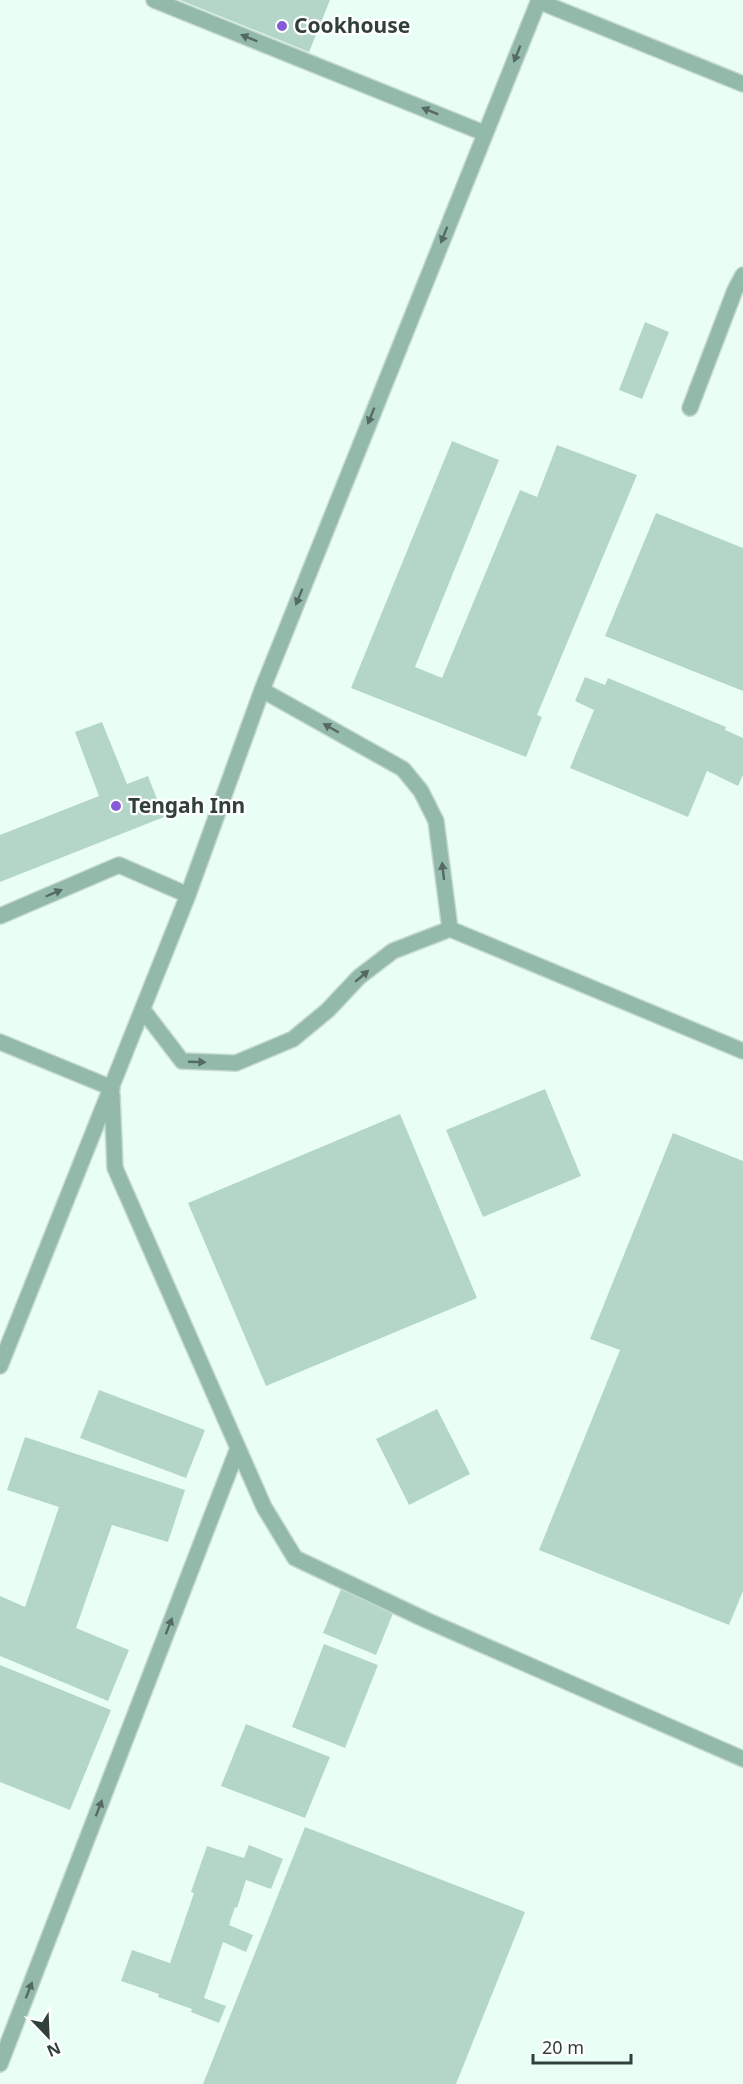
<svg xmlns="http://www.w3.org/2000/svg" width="743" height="2084" viewBox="0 0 743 2084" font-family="'Noto Sans',sans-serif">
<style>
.building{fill:#b4d6c8}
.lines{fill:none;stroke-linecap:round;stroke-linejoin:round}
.lane-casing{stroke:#c4d9d1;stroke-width:18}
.lane{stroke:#93b9aa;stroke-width:15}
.oneway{fill:#546a62}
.poi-dot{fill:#855cd5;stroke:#fff;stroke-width:2}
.labels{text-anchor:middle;stroke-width:4.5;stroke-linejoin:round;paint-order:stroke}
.poi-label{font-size:21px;font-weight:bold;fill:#32403b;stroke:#fff;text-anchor:start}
</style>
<rect width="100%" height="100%" fill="#e9fff6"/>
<!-- building -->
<path class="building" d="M180 0H330L309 52Z
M645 322 669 332 642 399 619 390Z
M452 441 499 460 415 667 442 678 520 490 537 497 557 445 637 475 537 715 542 717 526 757 351 688Z
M656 513 743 548V691L605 636Z
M585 677 605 685 608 678 726 727 725 730 743 738V775L738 786 707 771 688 817 570 768 594 710 575 701Z
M102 722 127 784 148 776 164 817 0 882V835L99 796 75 732Z
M545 1089 581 1176 483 1217 446 1130Z
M400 1114 477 1298 266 1386 188 1203Z
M673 1133 743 1161V1591L729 1625 539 1550 620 1350 590 1339Z
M99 1390 205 1430 186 1478 80 1438Z
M437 1409 470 1474 409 1505 376 1439Z
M25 1437 185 1490 168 1542 112 1525 76 1628 129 1650 108 1701 0 1656V1596L25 1607 59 1507 7 1490Z
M341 1589 394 1611 376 1655 323 1633Z
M324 1644 378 1665 345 1748 292 1727Z
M0 1665 111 1710 70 1810 0 1782Z
M246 1724 330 1757 305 1818 221 1786Z
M305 1827 525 1912 456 2084H203Z
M249 1845 283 1859 271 1889 246 1880 237 1908 235 1907 229 1925 253 1935 246 1952 223 1942 204 1998 226 2006 219 2023 191 2012 192 2009 158 1997 159 1994 121 1981 132 1950 170 1963 194 1893 191 1892 207 1846 244 1858Z"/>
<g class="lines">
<defs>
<path id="lane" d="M154 0 484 133
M538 1 743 84
M690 408 735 290 743 275
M262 690 403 769 421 791 436 821 450 929
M0 916 119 865 188 895
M143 1010 182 1061 236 1063 293 1039 328 1010 359 977 393 951 450 929 743 1051
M0 1042 112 1088
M112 1094 115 1168 264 1507 295 1558 426 1620 743 1759
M0 1366 188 895 262 690 539 0
M0 2064 238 1448"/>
</defs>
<!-- lane casing -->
<use href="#lane" class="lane-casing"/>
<!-- lane -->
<use href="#lane" class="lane"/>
</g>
<!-- one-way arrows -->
<defs><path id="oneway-solid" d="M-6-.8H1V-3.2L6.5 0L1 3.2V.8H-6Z" transform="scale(1.5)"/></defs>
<g class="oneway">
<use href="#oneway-solid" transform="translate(249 38) rotate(-158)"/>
<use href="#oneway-solid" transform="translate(517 54) rotate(112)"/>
<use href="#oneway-solid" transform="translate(430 111) rotate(-158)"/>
<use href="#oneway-solid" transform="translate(444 235) rotate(112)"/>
<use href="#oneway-solid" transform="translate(371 416) rotate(112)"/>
<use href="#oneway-solid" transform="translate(299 597) rotate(112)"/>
<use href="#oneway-solid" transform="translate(331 728) rotate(-150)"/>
<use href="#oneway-solid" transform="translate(443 871) rotate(-97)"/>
<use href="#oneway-solid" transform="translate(54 893) rotate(-23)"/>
<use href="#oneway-solid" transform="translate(362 976) rotate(-41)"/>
<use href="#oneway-solid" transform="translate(197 1062) rotate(2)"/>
<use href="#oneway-solid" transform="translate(169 1626) rotate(-69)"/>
<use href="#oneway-solid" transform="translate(99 1808) rotate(-69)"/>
<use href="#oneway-solid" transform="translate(29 1990) rotate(-69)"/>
</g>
<!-- markers -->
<g class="poi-dot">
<circle cx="282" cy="26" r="6"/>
<circle cx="116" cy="806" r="6"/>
</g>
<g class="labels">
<!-- poi labels -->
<g class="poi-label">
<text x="294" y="33">Cookhouse</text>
<text x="128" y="813">Tengah Inn</text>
</g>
</g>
<!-- north arrow -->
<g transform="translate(48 2036) rotate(157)" stroke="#ffffff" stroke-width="4.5" paint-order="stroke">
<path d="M0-4.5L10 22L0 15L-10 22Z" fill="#32403b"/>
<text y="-9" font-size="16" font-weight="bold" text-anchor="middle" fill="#32403b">N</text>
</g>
<!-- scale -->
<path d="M533 2054v9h98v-9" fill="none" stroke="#32403b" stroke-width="3"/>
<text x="542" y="2054" font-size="18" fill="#32403b" stroke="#ffffff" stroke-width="4.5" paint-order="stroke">20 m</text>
</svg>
